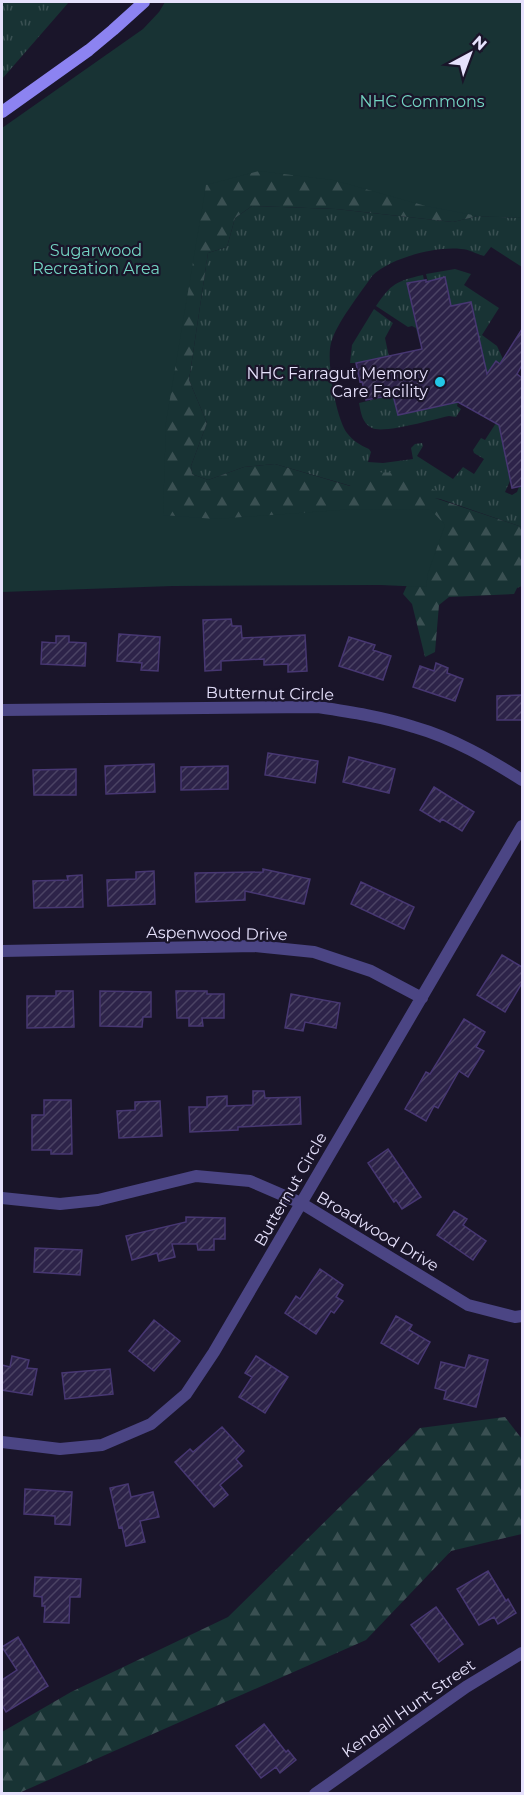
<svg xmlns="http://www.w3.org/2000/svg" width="524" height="1795" viewBox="0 0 524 1795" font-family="Montserrat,sans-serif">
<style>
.grass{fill:url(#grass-tufts)}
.forest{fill:url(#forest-firs)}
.green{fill:#183334}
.building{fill:url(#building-hatch);stroke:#473772;stroke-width:1.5}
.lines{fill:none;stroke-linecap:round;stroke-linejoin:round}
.street{stroke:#4b4584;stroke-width:12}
.secondary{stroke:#8c83f1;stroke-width:12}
.poi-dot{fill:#23c7e6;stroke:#1a152a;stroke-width:2}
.labels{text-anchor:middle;stroke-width:4.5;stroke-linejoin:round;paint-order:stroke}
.park-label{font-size:16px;fill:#74d5c3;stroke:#1a152a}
.poi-label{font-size:16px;fill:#e6e1fc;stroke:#1a152a;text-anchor:end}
.street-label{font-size:16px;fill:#e6e1fc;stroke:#1a152a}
</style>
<defs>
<pattern id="grass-tufts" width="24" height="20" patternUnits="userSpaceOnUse" patternTransform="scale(1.5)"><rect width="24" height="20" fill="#183334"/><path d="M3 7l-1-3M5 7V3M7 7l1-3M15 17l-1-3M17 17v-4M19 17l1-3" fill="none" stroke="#3a5052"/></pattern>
<pattern id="forest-firs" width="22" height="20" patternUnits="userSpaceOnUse" patternTransform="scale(1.5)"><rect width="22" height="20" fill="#183334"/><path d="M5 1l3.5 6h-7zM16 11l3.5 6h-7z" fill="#3a5052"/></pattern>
<pattern id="building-hatch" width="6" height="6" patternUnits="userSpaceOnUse" patternTransform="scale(1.5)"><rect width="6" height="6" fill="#2d2349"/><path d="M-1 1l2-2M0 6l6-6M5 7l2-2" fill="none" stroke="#4b4364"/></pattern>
</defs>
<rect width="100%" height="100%" fill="#1a152a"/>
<!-- grass -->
<path class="grass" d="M2 2H69L2 79Z
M252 206 336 209 453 222 478 216 522 218V267L491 247 484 256C476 254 469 249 461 249 436 246 390 258 372 276 360 294 337 322 331 343 326 361 336 418 347 433 353 441 360 445 369 449L371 452 368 462 383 463 413 459 411 448 415 444 422 443 423 446 417 456 453 479 463 467 474 474 484 459 474 453 473 450 481 438 485 440 496 423 499 425 510 481 505 492 512 495 517 492 519 487 522 486V527L440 499 351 486 275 464 244 467 208 480 192 474 191 466 207 423 189 380 208 253 227 247 235 218Z
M455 269 471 274 464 285 499 308 482 335 497 346 503 359 500 363 496 361 487 374 471 302 451 306 445 278 428 282 426 274Z
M423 275 424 280 407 284 420 344 416 328 412 326 408 327 376 306C391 284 396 281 423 275Z
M374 309 393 323 385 338 389 357 356 363H350L352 345Z
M393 395 398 414 458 402 457 406 461 409 456 417 449 416C434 419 384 434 372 428 362 423 361 413 359 403Z"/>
<!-- forest -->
<path class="forest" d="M45 120 522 218 478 216 453 222 336 209 252 206 235 218 227 247 208 253 189 380 207 423 191 466 192 474 208 480 244 467 275 464 350 486 364 472 409 473 437 492 435 498 522 527V586L517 588 514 594 449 597 439 605 435 652 425 657 412 604 403 594 429 536 163 529Z
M505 1417 522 1439V1534L451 1551 366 1640 19 1793H2V1732L71 1692 228 1617 420 1428Z"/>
<!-- green -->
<path class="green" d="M165 2H522V218L478 216 426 206 333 180 259 171 206 185 166 422 163 515 215 519 354 509 431 510 445 525 428 573 426 587 380 585 173 586 2 592V128L143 29 159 12Z"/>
<!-- building -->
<path class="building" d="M445 277 451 306 471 302 487 374 496 361 500 364 522 329V365L517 374 522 378V486L512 488 499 425 458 402 398 415 393 395 366 400 362 381 360 382 356 363 422 349 407 283 426 280V282Z
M231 619 232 626H241L242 638 305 635 307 671 288 672V664L264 665V659L221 661V670L205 671 203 620Z
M119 634 160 637 158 671 141 670 142 663 117 661Z
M56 636H69V642L86 643 85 666 41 664 42 642 56 643Z
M349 637 375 645 373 650 391 656 383 680 339 666Z
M436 663 448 668 447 673 463 679 455 701 413 687 420 666 434 671Z
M522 695V720H497V696Z
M268 753 318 761 315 783 265 775Z
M349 757 395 769 389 793 343 782Z
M154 764 155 792 106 794 105 766Z
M228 766V789L181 790V767Z
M76 769V795H34L33 770Z
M434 787 474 812 462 831 442 819 440 822 420 810Z
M263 869 310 879 304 904 245 891V900L196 902 195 873 263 872Z
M154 871 155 904 108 906 107 880 136 879V872Z
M82 875 83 907 34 908 33 881 68 880 67 876Z
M361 882 414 907 404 929 351 904Z
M502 955 522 967V983L505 1012 477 995Z
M56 991H73L74 1027 27 1028V996H56Z
M100 991 151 992V1017H143L142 1027 100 1026Z
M176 991H207V994H224V1018H202L203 1026H189V1018H177Z
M291 994 340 1003 336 1028 305 1022 303 1031 285 1028Z
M464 1019 485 1032 476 1047 484 1051 468 1077 459 1071 438 1108 434 1106 426 1121 405 1109 426 1072 430 1074Z
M253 1091H264L265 1098 300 1097 301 1124 238 1127V1130L190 1132 189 1107H207V1097L227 1096V1106L253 1105Z
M44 1100H71L72 1154H51V1150H32V1115H44Z
M160 1101 162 1136 119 1138 117 1111 135 1110V1102Z
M388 1149 421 1197 402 1209 396 1200 394 1202 368 1163Z
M454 1211 467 1219 463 1225 486 1241 473 1260 437 1235Z
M186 1217 225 1218V1239H214V1250H198L197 1244H172L175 1257 159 1261 157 1253 132 1260 126 1236 186 1222Z
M35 1248 82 1250 80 1275 34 1272Z
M320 1269 343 1285 336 1297 343 1301 334 1313 331 1311 316 1334 285 1313 296 1296 300 1299Z
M396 1316 412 1325 409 1330 430 1342 418 1364 381 1343Z
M154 1320 180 1341 154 1371 129 1351Z
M469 1355 488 1360 476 1407 444 1399 446 1391 435 1388 441 1362 465 1368Z
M12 1356 29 1360 27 1368 37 1369 32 1395 2 1390V1365L10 1367Z
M256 1356 288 1377 265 1413 239 1397 252 1377 245 1373Z
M110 1369 113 1394 65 1399 62 1373Z
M222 1427 244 1451 236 1459 242 1466 220 1485 228 1495 214 1507 175 1462 190 1449 193 1452Z
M128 1484 131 1497 153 1492 159 1517 140 1521 145 1542 126 1546 122 1527 119 1528 110 1488Z
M25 1489 72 1492 70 1525 55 1524V1516L24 1514Z
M488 1571 506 1601 508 1599 516 1613 498 1624 494 1617 479 1625 457 1589Z
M35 1577 81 1579 80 1597H70L69 1623 44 1622 45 1606H42V1597L34 1596Z
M436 1607 463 1644 439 1662 411 1625Z
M18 1637 48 1686 6 1712 2 1705V1680L17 1670 2 1647Z
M264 1724 286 1752 288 1750 296 1760 280 1773 276 1767 261 1778 236 1746Z"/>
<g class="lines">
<!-- street -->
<path class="street" d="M2 710 318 707C351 712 383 717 414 727 453 738 489 759 522 780
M2 951 255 946 314 952 371 971 422 998
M2 1198 60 1204 98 1200 196 1176 250 1181 301 1203 468 1305 515 1317 522 1316
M2 1442 60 1449 102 1445 151 1424 186 1394 214 1352 522 826
M315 1794 466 1687 522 1653"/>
<!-- secondary -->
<path class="secondary" d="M2 112 89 50 113 30 144 2"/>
</g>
<!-- markers -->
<circle class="poi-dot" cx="440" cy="382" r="6"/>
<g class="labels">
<!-- park labels -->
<g class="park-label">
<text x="422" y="107">NHC Commons</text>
<text x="96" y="256">Sugarwood<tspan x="96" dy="18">Recreation Area</tspan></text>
</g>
<!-- poi labels -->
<g class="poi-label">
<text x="428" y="379">NHC Farragut Memory<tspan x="428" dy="18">Care Facility</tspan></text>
</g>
<!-- street labels -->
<g class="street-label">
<text transform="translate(270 693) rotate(1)" y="6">Butternut Circle</text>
<text transform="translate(217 933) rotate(1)" y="6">Aspenwood Drive</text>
<text transform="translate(290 1189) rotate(-60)" y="6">Butternut Circle</text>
<text transform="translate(378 1231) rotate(31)" y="6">Broadwood Drive</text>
<text transform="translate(408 1708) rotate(-35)" y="6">Kendall Hunt Street</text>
</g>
</g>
<!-- border -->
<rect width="524" height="1795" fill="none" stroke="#e6e1fc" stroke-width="6"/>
<!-- north arrow -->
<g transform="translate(470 54) rotate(41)" stroke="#1a152a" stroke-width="4.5" paint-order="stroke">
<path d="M0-4.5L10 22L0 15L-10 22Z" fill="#e6e1fc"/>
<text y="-9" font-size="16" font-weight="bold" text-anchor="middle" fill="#e6e1fc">N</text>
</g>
</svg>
